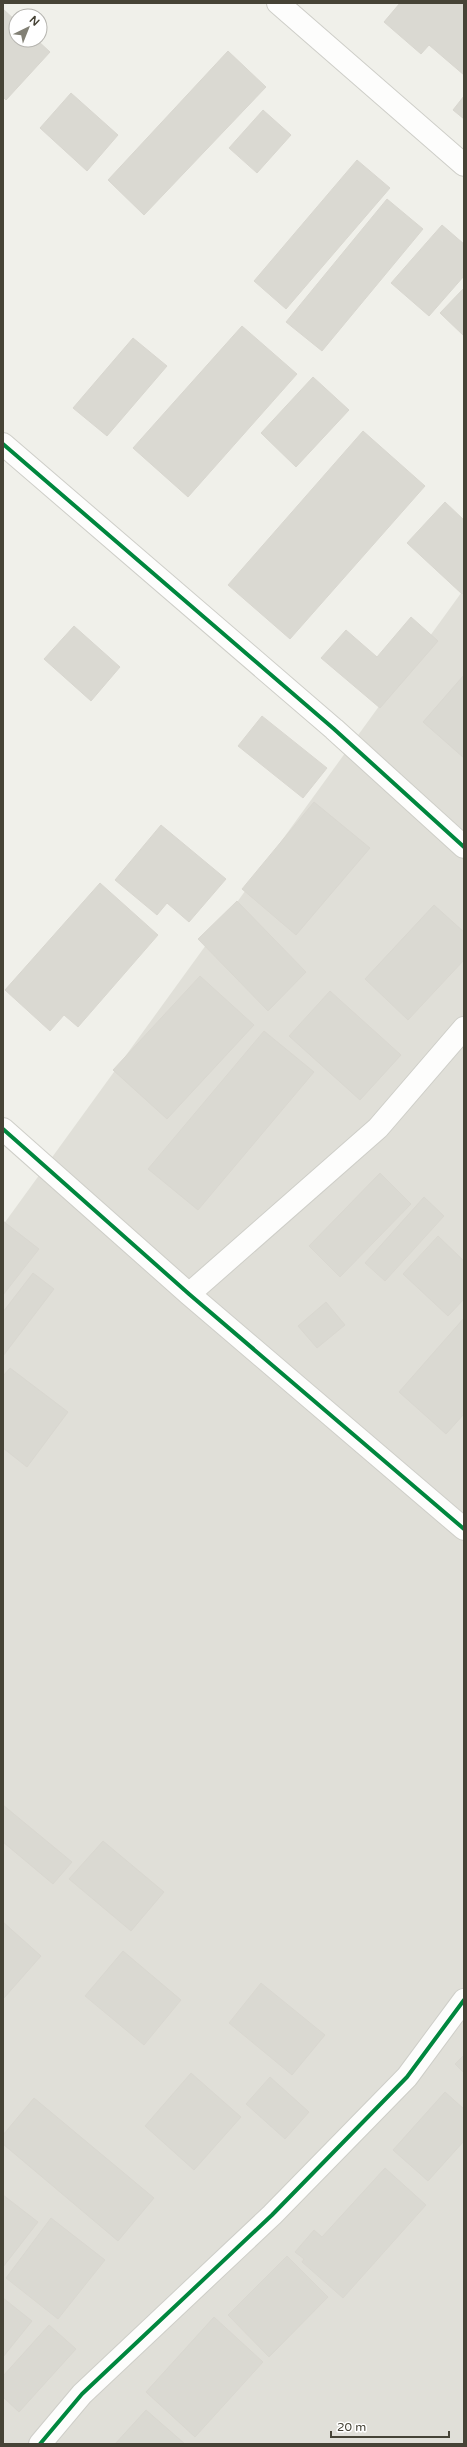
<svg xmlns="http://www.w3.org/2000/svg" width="467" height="2447" viewBox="0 0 467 2447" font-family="'Varela Round',sans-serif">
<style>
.industrial{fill:#e0dfd8}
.building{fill:#dad9d2;stroke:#d9d7d0}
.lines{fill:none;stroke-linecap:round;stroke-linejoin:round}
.minor-casing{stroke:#cecec8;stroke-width:24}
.minor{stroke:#fdfdfc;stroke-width:22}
.cycleway-casing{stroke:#fff;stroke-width:6}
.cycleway{stroke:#00873e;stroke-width:4}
</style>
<rect width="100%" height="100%" fill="#f0f0ea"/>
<!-- industrial -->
<path class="industrial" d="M464 589V2444H3V1225Z"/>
<!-- building -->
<path class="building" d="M400 3H464V75L429 45 421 54 384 22Z
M3 9 16 21V40H37L50 52 6 100 3 97Z
M228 51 266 87 144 215 108 180Z
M71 93 118 135 87 171 40 128Z
M464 96V119L453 110Z
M263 110 291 135 257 173 229 148Z
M357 160 390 188 286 309 254 281Z
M387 199 423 229 322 351 286 322Z
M442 225 464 244V276L429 316 391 283Z
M464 288V336L440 313Z
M242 326 297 374 188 497 133 448Z
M133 338 167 366 107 436 73 408Z
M313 377 349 410 296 467 261 433Z
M363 431 425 486 290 639 228 585Z
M445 502 464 520V592L462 594 407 543Z
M411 617 438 641 380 708 321 658 346 630 377 657Z
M74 626 120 667 91 701 44 659Z
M464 675V758L423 722Z
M262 716 327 768 303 798 238 746Z
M314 802 370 848 296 935 242 889Z
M161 825 226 879 189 922 167 903 157 915 115 880Z
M100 883 158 935 78 1027 64 1015 50 1031 5 990Z
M237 901 306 972 268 1011 198 939Z
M434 905 464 932V960L408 1020 365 979Z
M200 976 254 1025 167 1119 113 1070Z
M330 991 401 1055 360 1100 289 1036Z
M264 1031 314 1072 198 1210 148 1169Z
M380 1173 411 1204 340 1277 309 1246Z
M424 1197 444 1216 385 1281 365 1263Z
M3 1221 39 1249 3 1295Z
M438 1236 464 1261V1299L448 1316 403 1274Z
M33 1273 54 1289 3 1356V1312Z
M326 1302 345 1325 317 1348 298 1326Z
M464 1318V1414L446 1434 399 1392Z
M10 1368 68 1412 27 1467 3 1448V1376Z
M3 1805 72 1862 53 1884 3 1842Z
M103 1841 164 1892 131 1931 69 1879Z
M3 1922 41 1956 4 1998 3 1997Z
M123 1951 181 2000 144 2045 85 1996Z
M261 1983 325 2035 292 2075 229 2023Z
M464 2055V2073L455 2064Z
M191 2073 241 2117 194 2170 145 2126Z
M270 2077 309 2112 285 2139 246 2104Z
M445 2092 464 2109V2141L428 2181 393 2150Z
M34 2098 154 2198 118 2241 3 2144V2135Z
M385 2168 426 2205 343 2298 302 2262 304 2259 295 2252 314 2230 322 2237Z
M3 2195 38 2222 3 2267Z
M51 2218 105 2260 58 2319 6 2278Z
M287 2256 328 2297 269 2357 228 2315Z
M3 2298 32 2321 3 2357Z
M214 2317 263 2362 195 2437 146 2392Z
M49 2325 76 2349 19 2412 3 2397V2376Z
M146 2410 185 2444H115Z"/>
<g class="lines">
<defs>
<path id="minor" d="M278 3 464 165
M3 444 334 729 464 847
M3 1129 189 1294 464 1529
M189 1294 378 1128 464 1028
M40 2444 82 2394 272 2215 407 2077 464 2000"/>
</defs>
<!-- minor casing -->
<use href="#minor" class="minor-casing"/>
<!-- minor -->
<use href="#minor" class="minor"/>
<defs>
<path id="cycleway" d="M3 444 334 729 464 847
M3 1129 189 1294 464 1529
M40 2444 82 2394 272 2215 407 2077 464 2000"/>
</defs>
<!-- cycleway casing -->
<use href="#cycleway" class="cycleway-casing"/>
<!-- cycleway -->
<use href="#cycleway" class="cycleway"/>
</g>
<!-- border -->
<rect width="467" height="2447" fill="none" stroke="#464336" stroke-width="8"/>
<!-- north arrow -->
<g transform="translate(28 28) rotate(43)"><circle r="19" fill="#ffffff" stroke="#b5b4af"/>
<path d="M0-3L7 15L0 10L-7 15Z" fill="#828075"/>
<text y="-6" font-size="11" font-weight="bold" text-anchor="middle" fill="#464336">N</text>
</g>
<!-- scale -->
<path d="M331 2431v6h118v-6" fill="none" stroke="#464336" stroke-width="2"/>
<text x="337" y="2431" font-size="12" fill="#464336" stroke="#ffffff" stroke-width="3" paint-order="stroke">20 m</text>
</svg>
